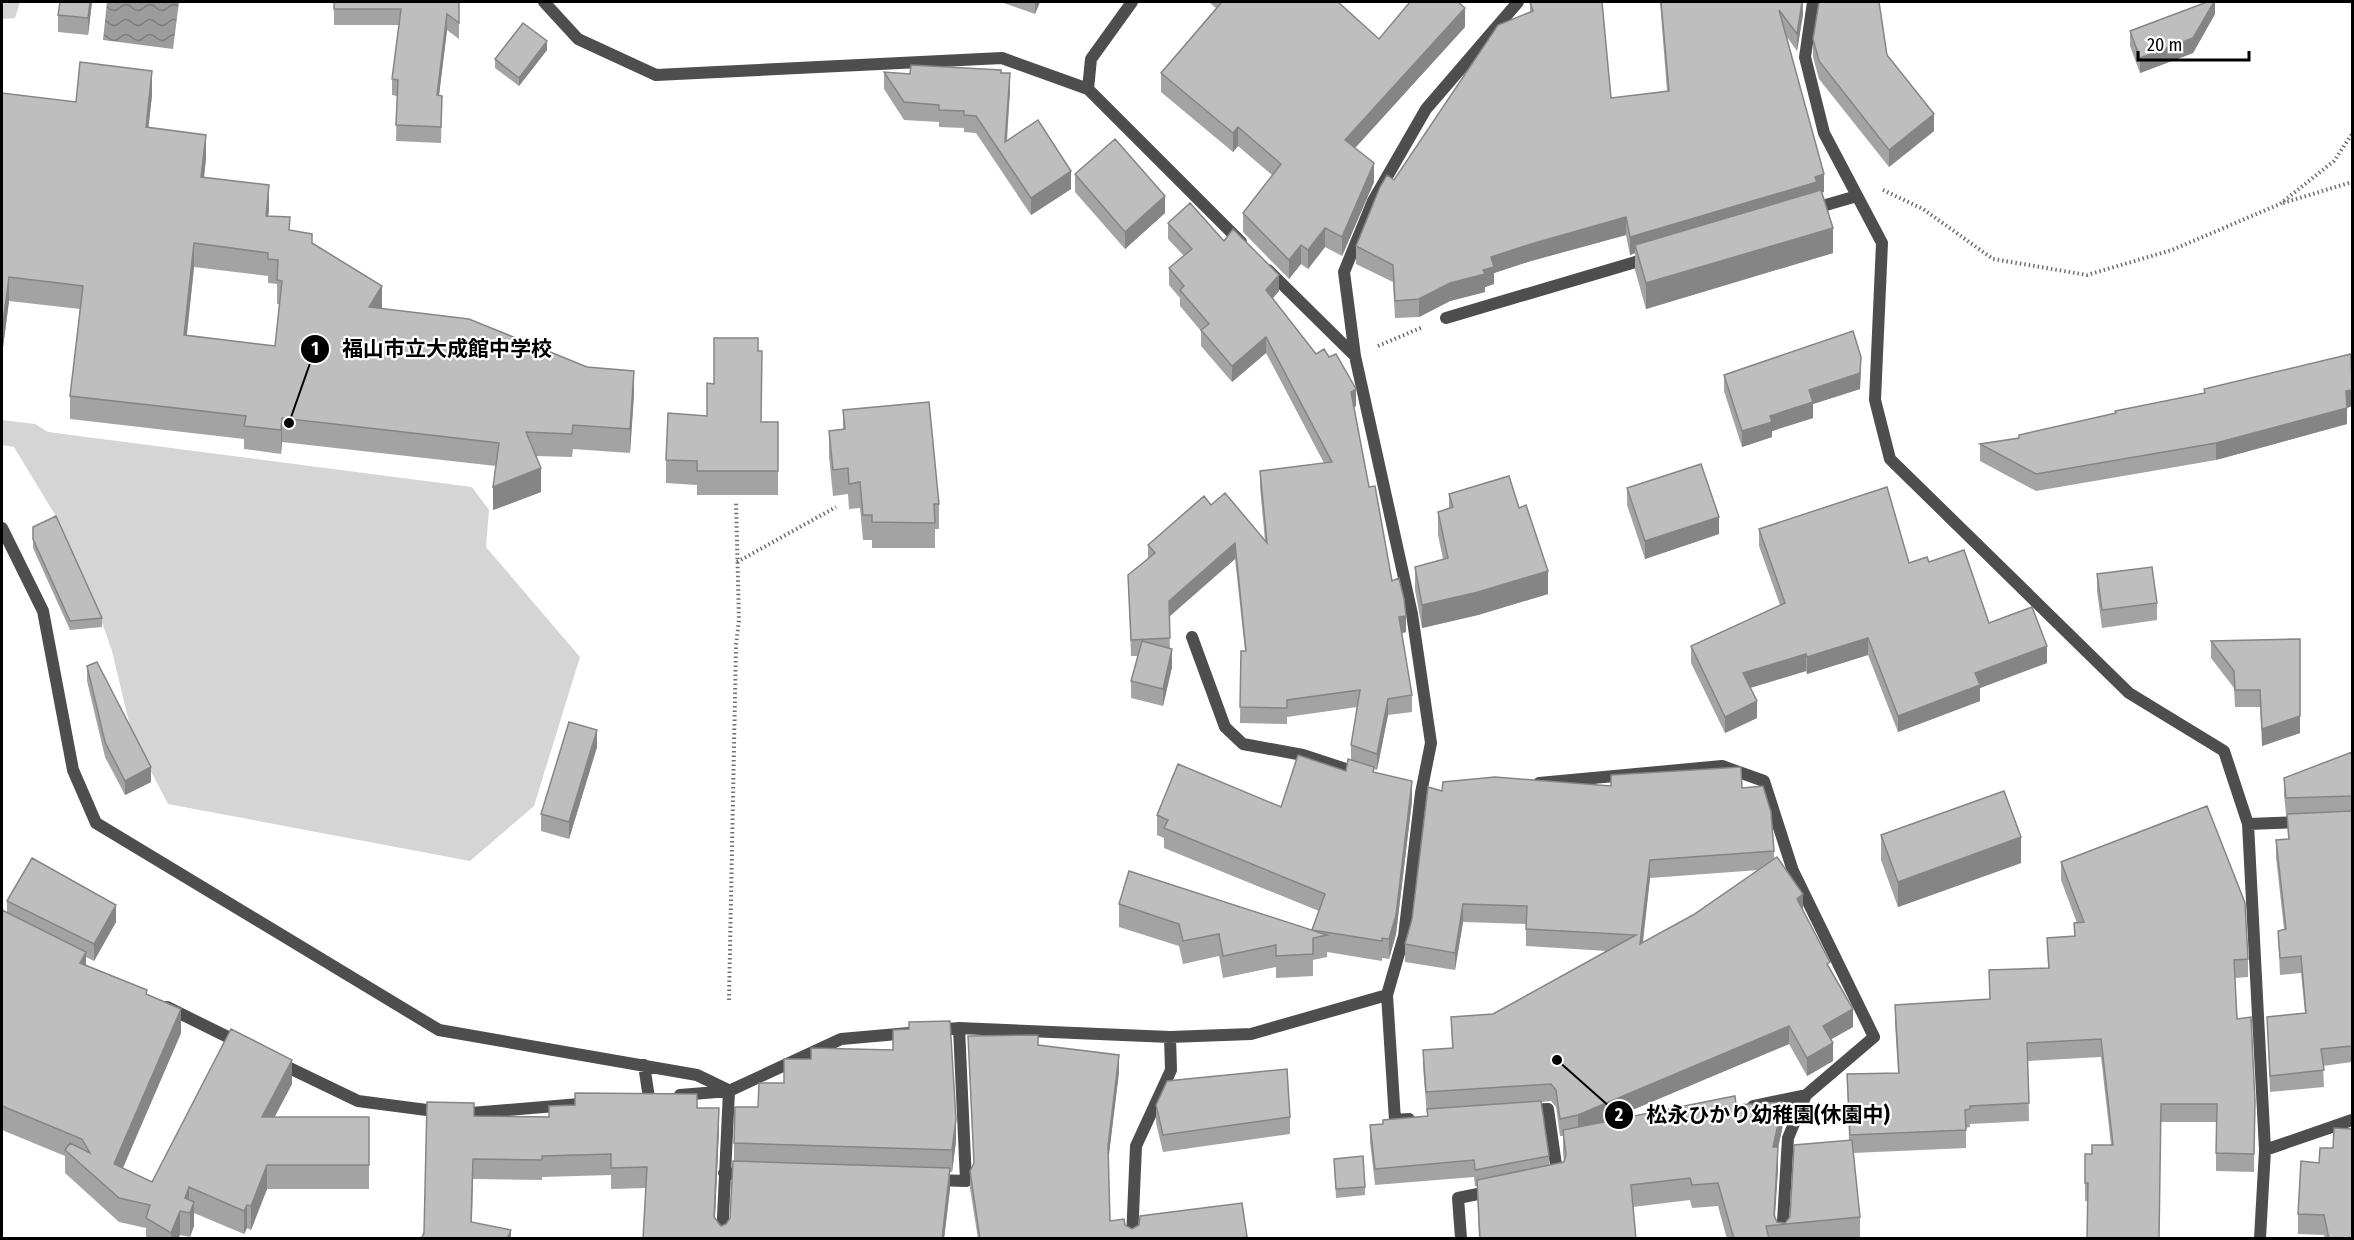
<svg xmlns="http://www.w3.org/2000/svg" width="2354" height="1240" viewBox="0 0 2354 1240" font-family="'Fira Sans Condensed','Noto Sans JP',sans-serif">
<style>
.grass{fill:#d5d5d5}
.water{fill:url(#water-waves)}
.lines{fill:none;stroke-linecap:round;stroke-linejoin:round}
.path{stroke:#707070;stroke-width:4;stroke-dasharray:1.5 3;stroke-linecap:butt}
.minor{stroke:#4e4e4e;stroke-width:12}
.wall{fill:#a3a3a3;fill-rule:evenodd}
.shaded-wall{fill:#858585}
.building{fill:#bebebe;stroke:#858585;stroke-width:1.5;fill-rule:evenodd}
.leader{fill:none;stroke:#000;stroke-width:2}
.callout-dot{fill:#000;stroke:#fff;stroke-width:2}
.mark-label{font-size:18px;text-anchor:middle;font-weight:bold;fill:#fff}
.callout-label{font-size:21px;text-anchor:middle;font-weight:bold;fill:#000;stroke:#fff;stroke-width:4.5;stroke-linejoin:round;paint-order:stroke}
</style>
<defs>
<pattern id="water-waves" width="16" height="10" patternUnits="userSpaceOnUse" patternTransform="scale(1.5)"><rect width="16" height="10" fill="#9c9c9c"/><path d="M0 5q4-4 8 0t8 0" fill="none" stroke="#7d7d7d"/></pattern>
</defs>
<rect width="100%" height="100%" fill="#fff"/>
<!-- grass -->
<path class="grass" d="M2 2H20L15 18 2 19Z
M2 420 35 424 48 432 472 487 489 510 486 547 580 657 534 806 470 861 168 804 132 735 112 651 96 605 57 518 14 447 2 445Z"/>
<!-- water -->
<path class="water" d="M107 2H179L173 49 103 40Z"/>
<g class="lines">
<!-- path -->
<path class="path" d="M1883 190 1923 209 1993 259 2087 275 2172 250 2280 204 2334 161 2352 134
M2283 203 2352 182
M1378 346 1423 327
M737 562 836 507
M729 1000 736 645 739 620 736 501"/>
<!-- minor -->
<path class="minor" d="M544 2 578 39 656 75 1002 58 1088 89 1241 242
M1813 2 1805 57 1824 133 1882 243 1875 400 1890 459 2129 693 2224 751 2248 824 2265 1150 2260 1238
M1088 89 1091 59 1132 2
M1812 209 1857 196
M1268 270 1355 356
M1446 318 1649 258
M2 528 43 611 73 770 96 823 439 1030 697 1075 728 1090
M1192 637 1225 727 1243 744 1303 755 1361 774
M1539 783 1722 766 1764 781 1793 871 1874 1037 1806 1095 1788 1138 1782 1238
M2248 824 2303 822
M1387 995 1395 1120 1409 1119
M167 1007 240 1043
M936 1030 959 1028 1170 1037 1251 1034 1387 995 1404 936 1421 793 1431 743 1412 614 1355 356 1344 272 1373 201 1426 109 1518 2
M277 1062 358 1101 442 1112
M644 1065 649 1098
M680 1095 729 1091 841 1039 909 1033
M1753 1106 1806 1095
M1528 1110 1548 1109 1558 1179
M459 1114 591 1103
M2265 1150 2352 1120
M724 1173 746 1174
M935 1180 966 1181 959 1028
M722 1238 729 1091
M1132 1238 1136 1146 1171 1070 1170 1037
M1461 1238 1458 1198 1493 1191"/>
</g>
<!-- wall -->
<path class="wall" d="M92 2 88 35 58 32V15Z
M334 2H459V39L447 30 439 95 442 96 441 143 396 141 397 96 392 95V79L399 25H334Z
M1001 2H1040L1035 14Z
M1209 2H1338L1379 39 1465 27 1355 148 1374 182 1342 256 1325 247 1308 269 1301 264 1289 279 1243 232V213L1272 175 1238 146 1233 152 1161 92V73L1216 8Z
M1530 2H1602L1611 98 1667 91 1660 2H1803V14L1797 51 1787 37 1824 192H1822L1833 253 1646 309 1635 270V253L1630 255 1626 235 1531 261 1494 273V284L1485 287V292L1450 301 1419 317 1395 318 1393 282 1356 264V246L1394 180 1530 12Z
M2215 2V14L2193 53 2140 73 2130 46V31Z
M1813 39 1887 55 1934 131 1889 167 1819 79 1813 57Z
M547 50 519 86 495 68V59Z
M884 72 910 74 1001 73 1010 90 1007 142 1071 189 1031 215 976 133 964 132V128L939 127V122L904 120 884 89Z
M2 93 76 102 152 95 148 128 206 158 204 178 269 209 268 216 312 243 382 309 634 394 630 453 573 449 572 457 536 456 541 492 493 510 496 466 282 442 281 454 244 449V439L70 419V396L80 309 9 301 2 355ZM194 267 268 276V283L277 284V304H279L275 346 187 335Z
M1075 174 1165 213 1125 249 1075 192Z
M1168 223 1224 241 1279 291 1273 298 1356 406 1354 407 1369 487 1392 581 1406 632 1402 633 1412 695V712L1388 715 1377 770 1374 769V772L1412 801 1396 934 1389 959 1382 958V961L1327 952V957L1313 960V976L1276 978V967L1223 978 1219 956 1183 964 1179 946 1119 927V904L1312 930 1319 911 1164 848V838L1157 835V815L1281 807 1346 771 1351 759V745L1357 707 1287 717V724L1240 723 1241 651H1245L1235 559 1169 616 1170 649 1172 667 1163 706 1131 698V681L1138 656H1131L1128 575 1148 558V545L1211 505 1265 541 1260 487V471L1324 463 1266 353 1232 382 1201 346V331L1180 306V298L1169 285V268L1184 256 1168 239Z
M2352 370V406L2347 408V424L2216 460 2036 491 1980 461V444L2019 438 2115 413V411L2204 393V389Z
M1861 372 1860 389 1813 404V418L1772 431V437L1742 447 1724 391V375Z
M714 384 761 422H778V495H697V485L666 483V460L707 416Z
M843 410 939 504V529H935V548H872V540H863L860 508 849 509 848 494 833 496 829 456V431L843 429Z
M1627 488 1719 534 1645 559 1627 505Z
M1449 494 1548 594 1478 615 1422 628 1415 590V567L1443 559 1438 535V512L1449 508Z
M33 527 102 618V627L70 630 33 548Z
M1759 529 1909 563 1929 562 1989 623 2047 663 1980 688V701L1898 732 1868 655 1807 674 1806 671 1750 688 1757 718 1725 733 1691 663V646L1780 605 1759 546Z
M2097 574 2157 603V620L2102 628 2097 591Z
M2300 639V733L2262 746 2260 707H2235L2234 688 2211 658V641Z
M87 666 151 782 125 795 105 757 87 681Z
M597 747 569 839 541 831V814Z
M2352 752V1062L2323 1066 2324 1087 2270 1092 2267 1017 2305 1013 2301 973 2280 975 2278 931 2284 929 2276 857V840L2288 839 2287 814H2286L2284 795V778Z
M1611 786 1742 788 1774 851V860L1803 910 1830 970 1853 1027 1831 1039 1833 1061 1807 1076 1789 1044 1603 1122 1736 1105 1783 1125 1778 1148V1169L1775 1218 1777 1222 1785 1223 1849 1141 1847 1074 1898 1073 1895 1023V1005L1990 999 1989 970 2048 968 2047 938 2074 936V923H2077L2061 880V862L2248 959V977L2235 978 2237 1019 2255 1101 2254 1172 2216 1171V1122H2161L2088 1201H2085V1154H2092L2111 1145 2101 1057 2028 1061 2029 1121 1970 1124V1127L1966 1128V1148L1853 1153 1860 1217V1239H1727L1718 1206 1692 1208 1690 1200 1633 1207 1636 1239H1479L1477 1186H1475L1474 1177 1375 1185 1370 1142V1125L1383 1124V1120L1427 1116 1423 1067V1050L1452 1049 1451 1017 1493 1014 1607 951 1526 946V924L1463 922 1455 970 1405 962V944L1412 919 1442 791ZM1759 870 1693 915 1643 943 1650 878ZM1551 1101 1556 1107 1560 1136H1563V1153L1564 1162 1549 1166V1156L1541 1102Z
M1881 835 2021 863 1898 907 1881 860Z
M7 901 116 922 94 961 86 957V965L147 995 181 1033 123 1168 152 1182 292 1084 274 1117H369V1189H267L251 1230 247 1228 244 1234 194 1213V1226L190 1237 180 1235 178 1239H146V1228L119 1222 65 1173V1156L2 1130V910L7 913Z
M968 1036 1038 1045 1119 1072 1108 1160 1110 1221 1125 1225 1132 1229 1242 1203 1247 1239H978L970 1188V1171L974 1164Z
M1156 1105 1290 1117V1134L1163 1152 1156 1123Z
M697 1108 719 1129 715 1218 721 1226 726 1224 730 1218 734 1161V1143L956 1141 952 1172H950V1189L944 1239H643L646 1188 611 1189V1175L542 1177V1180L473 1179 472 1222 511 1239H421L474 1116 549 1117Z
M1334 1159 1365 1187V1195L1336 1198Z
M2301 1161 2352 1239H2325L2324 1235 2298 1234V1214Z"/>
<!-- shaded-wall -->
<path class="shaded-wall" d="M90 2H92L88 35V18Z
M1035 2H1040L1035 14Z
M1802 2 1803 14 1797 51V34Z
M2214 2H2215V14L2193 53 2140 73V58Z
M1465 8V27L1345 159V140Z
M447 14V30L437 112V95Z
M547 41V50L519 86V78Z
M152 71V95L146 151V127Z
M1010 73V90L1005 160V142Z
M1934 114V131L1889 167V150Z
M1238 127V146L1233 152V133Z
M206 135V158L201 201V177Z
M1374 163V182L1342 256V237Z
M1071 171V189L1031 215V198Z
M1824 174V192L1635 245V253L1630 255V237Z
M269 185V209L266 240V216Z
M1165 196V213L1125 249V232Z
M1626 217V235L1531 261 1494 273V284L1485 287V292L1450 301 1419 317V299L1450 283 1483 270 1491 257 1531 244Z
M1325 228V247L1308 269V250Z
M1833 228V253L1646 309V283Z
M194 243V267L184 359V335Z
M1301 245V264L1289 279V260Z
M1279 275V291L1266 306V290Z
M9 277V301L2 355V331Z
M382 286V310L369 307Z
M1266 337V353L1232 382V366Z
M1861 357 1860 389 1813 404V418L1772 431V437L1742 447V431L1770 416Z
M634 371V394L630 453V429Z
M1356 389V406L1351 409V392Z
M2352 390V406L2347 408V424L2216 460V443L2346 391Z
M282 418V442L281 454V430Z
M541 468V492L493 510V487Z
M1719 517V534L1645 559V541Z
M1235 543V559L1169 617V601Z
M1548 571V594L1478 615 1422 628V605Z
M1406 616V632L1399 634V617Z
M1868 638V655L1807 674V657Z
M2047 646V663L1980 688V701L1898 732V716L1975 673Z
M1172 649V667L1163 706V689Z
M1806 654V671L1743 690V673Z
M1388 699V715L1377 770V754Z
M1757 701V718L1725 733V717Z
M2300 716V733L2262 746V729Z
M597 730V747L569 839V822Z
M151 767V782L125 795V781Z
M1412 781V801L1396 934 1389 959V939Z
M2021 837V863L1898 907V882Z
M1650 860V878L1640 962V944Z
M1803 894V911L1797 899Z
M1463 904V922L1455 970V953Z
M116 905V922L94 961V944Z
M86 952V976L80 963Z
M181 1009V1033L114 1188V1164Z
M1853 1009V1027L1823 1044V1026Z
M1789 1026V1044L1578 1133V1115Z
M1833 1043V1061L1807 1076V1058Z
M1119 1055V1072L1108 1163V1146Z
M292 1060V1084L262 1141V1117Z
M1783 1102V1125L1778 1148V1169L1774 1225 1773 1147Z
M719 1108V1129L714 1238V1217Z
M956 1119V1141L952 1172V1150Z
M267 1165V1189L251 1230V1206Z
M950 1168V1189L944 1239H942Z
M189 1187V1211L185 1198Z
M194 1202V1226L190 1237V1213Z
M247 1205V1228L244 1234V1211Z
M180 1211V1235L178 1239H171V1233Z
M511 1230V1239H507Z"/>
<!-- building -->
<path class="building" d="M60 2H90L88 18 58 15Z
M334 2H459V23L447 14 437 95 442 96 441 127 396 125 398 80 392 79 401 9H334Z
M1222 2H1338L1379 39 1410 2H1458L1465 8 1345 140 1374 163 1342 237 1325 228 1308 250 1301 245 1289 260 1243 213 1281 164 1238 127 1233 133 1161 73Z
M1530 2H1602L1611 98 1669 91 1661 2H1802L1797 34 1779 10 1824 174 1815 177 1817 182 1630 237 1626 217 1531 244 1491 257 1494 267 1483 270 1485 274 1450 283 1419 299 1395 301 1393 265 1356 246 1380 187 1387 175 1394 180 1498 25 1533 11Z
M1819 2H1879L1887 55 1934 114 1889 150 1819 61 1813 39Z
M2207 2H2214L2193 38 2140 58 2130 31Z
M523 23 547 41 519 78 495 59Z
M80 62 152 71 146 127 206 135 201 177 269 185 266 216 290 217 289 230 312 234V243L382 286 369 307 469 319 587 367 634 371 630 429 573 425 572 434 526 432 541 468 493 487 499 443 282 418 281 430 244 426 246 416 70 396 83 286 9 277 2 331V93L76 102ZM194 243 268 253V259L278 260 277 280 282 281 275 346 184 335Z
M911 65 1001 70V73H1010L1005 142 1038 120 1071 171 1031 198 976 116 964 115V111L939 110V105L904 102 884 72 910 74Z
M1115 139 1165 196 1125 232 1075 174Z
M1821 190 1833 228 1646 283 1635 245Z
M1190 203 1224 241 1233 229 1279 275 1266 290 1316 354 1324 349 1329 357 1336 354 1356 389 1351 392 1369 487 1375 486 1392 581 1399 578 1404 599 1406 616 1399 617 1412 695 1388 699 1377 754 1351 745 1360 690 1287 700V708L1240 707 1241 651H1246L1235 543 1169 601 1170 638 1131 640 1128 575 1155 553 1148 545 1204 496 1211 505 1225 493 1267 543 1260 471 1332 462 1266 337 1232 366 1201 330 1209 324 1180 290 1184 286 1169 268 1192 249 1168 223Z
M1853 331 1861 357 1860 373 1809 390 1813 402 1770 416 1772 422 1742 431 1724 375Z
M714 338H758V351H762L761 422H778V471H697V461L666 460 668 413 707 416V383L714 384Z
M2351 354 2352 390 2346 391 2347 408 2216 443 2036 474 1980 444 2019 438V435L2116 413 2115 411 2205 393 2204 389Z
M929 402 939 504H934L935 523 872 522V515H863L860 482 849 484 848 468 833 470 829 431 845 429 843 410Z
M1701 464 1719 517 1645 541 1627 488Z
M1509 476 1519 508 1526 505 1548 571 1478 592 1422 605 1415 567 1448 558 1438 512 1453 507 1449 494Z
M1887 487 1909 563 1927 557 1929 562 1964 550 1989 623 2032 607 2047 646 1975 673 1980 685 1898 716 1868 638 1807 657 1806 654 1743 673 1757 701 1725 717 1691 646 1785 603 1759 529Z
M56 516 102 618 70 621 33 539V527Z
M2152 567 2157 603 2102 610 2097 574Z
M2300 639V716L2262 729 2260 690H2235L2234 671 2211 641Z
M1142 641 1172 649 1163 689 1131 681Z
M97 662 151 767 125 781 105 742 87 666Z
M569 722 597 730 569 822 541 814Z
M2352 752V796L2286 798 2284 778Z
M1298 755 1346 771 1348 759 1374 767 1373 772 1412 781 1396 915 1389 939 1382 938V941L1312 930 1325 894 1164 828 1168 820 1157 815 1178 764 1281 807Z
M1741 767 1742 788 1763 786 1771 812 1774 851 1650 860 1640 944 1693 915 1777 857 1803 894 1797 899 1830 962 1827 964 1853 1009 1823 1026 1833 1043 1807 1058 1789 1026 1578 1115 1560 1119 1556 1090 1551 1084 1426 1092 1423 1050 1453 1048 1451 1017 1493 1014 1636 935 1526 929 1527 906 1463 904 1455 953 1405 944 1412 919 1428 787 1442 791 1443 782 1495 777 1611 786V775Z
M2004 791 2021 837 1898 882 1881 835Z
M2207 806 2245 903 2248 959 2234 960 2237 1019 2251 1017 2255 1101 2254 1154 2216 1153 2217 1104H2161L2159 1239H2087L2088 1183H2085V1154H2092V1145H2113L2101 1039 2027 1043 2029 1103 1970 1106V1109L1965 1110 1966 1130 1850 1135 1847 1074 1899 1073 1895 1005 1990 999 1989 970 2049 968 2047 938 2075 936 2074 923 2084 922 2061 862Z
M2352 811V1046L2321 1049 2324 1070 2270 1076 2267 1017 2306 1013 2301 956 2280 958 2278 931 2286 929 2276 840 2289 839 2287 814Z
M32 858 116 905 94 944 7 901Z
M1129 871 1327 935 1313 938V954L1276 956V945L1223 956 1219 934 1183 941 1179 924 1119 904Z
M2 910 86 952 80 963 147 990 146 994 181 1009 114 1164 152 1182 231 1029 292 1060 262 1117H369V1165H267L251 1206 247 1205 244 1211 189 1187 185 1198 194 1202 190 1213 180 1211 171 1233 146 1218 150 1205 119 1198 65 1150 70 1143 90 1153 82 1139 2 1106Z
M950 1021 956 1119 952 1150 734 1143 735 1107H758L759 1083H784V1059H811V1048L893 1050V1030L909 1029V1022Z
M1038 1035V1045L1119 1055 1108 1146 1110 1221 1124 1219 1125 1225 1132 1229 1139 1225 1140 1216 1242 1203 1247 1237 1239 1239H980L970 1171 974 1163 968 1036Z
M1287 1069 1290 1117 1163 1135 1156 1105 1167 1081Z
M575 1093 697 1094V1108H719L714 1217 721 1226 726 1224 730 1218 733 1161 950 1168 942 1239H643L647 1167 611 1168V1154L542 1156V1160L473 1159 471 1222 511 1230 507 1239H421L424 1233 427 1102 474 1103V1116L549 1117V1106L575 1105Z
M1735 1096 1736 1105 1783 1102 1773 1147H1778L1774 1215 1777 1222 1785 1223 1790 1217 1794 1145 1852 1140 1860 1217 1766 1226 1769 1239H1734L1718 1183 1692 1185 1690 1178 1631 1185 1636 1239H1480L1477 1180 1564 1162 1566 1155 1563 1130Z
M1541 1101 1549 1156 1475 1170 1474 1160 1375 1169 1370 1125 1383 1124V1120L1428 1116 1427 1109Z
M2334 1128 2352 1129V1239H2329L2324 1215 2298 1214 2301 1161 2319 1163 2320 1148H2333Z
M1363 1156 1365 1187 1336 1189 1334 1159Z"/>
<!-- callouts -->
<path class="leader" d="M289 423L315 349M1557 1060L1619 1115"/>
<g class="callout-dot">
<circle cx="289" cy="423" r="6"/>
<circle cx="1557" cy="1060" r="6"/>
<circle cx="315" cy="349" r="15"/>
<circle cx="1619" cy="1115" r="15"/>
</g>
<g class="mark-label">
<text x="315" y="355">1</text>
<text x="1619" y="1121">2</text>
</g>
<g class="callout-label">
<text x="447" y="356">福山市立大成館中学校</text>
<text x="1768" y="1122">松永ひかり幼稚園(休園中)</text>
</g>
<!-- border -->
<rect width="2354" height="1240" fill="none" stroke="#000000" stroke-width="6"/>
<!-- scale -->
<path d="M2138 51v9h111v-9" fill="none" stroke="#000000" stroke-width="3"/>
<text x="2147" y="51" font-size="18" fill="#000000" stroke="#ffffff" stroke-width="4.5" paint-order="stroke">20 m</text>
</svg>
